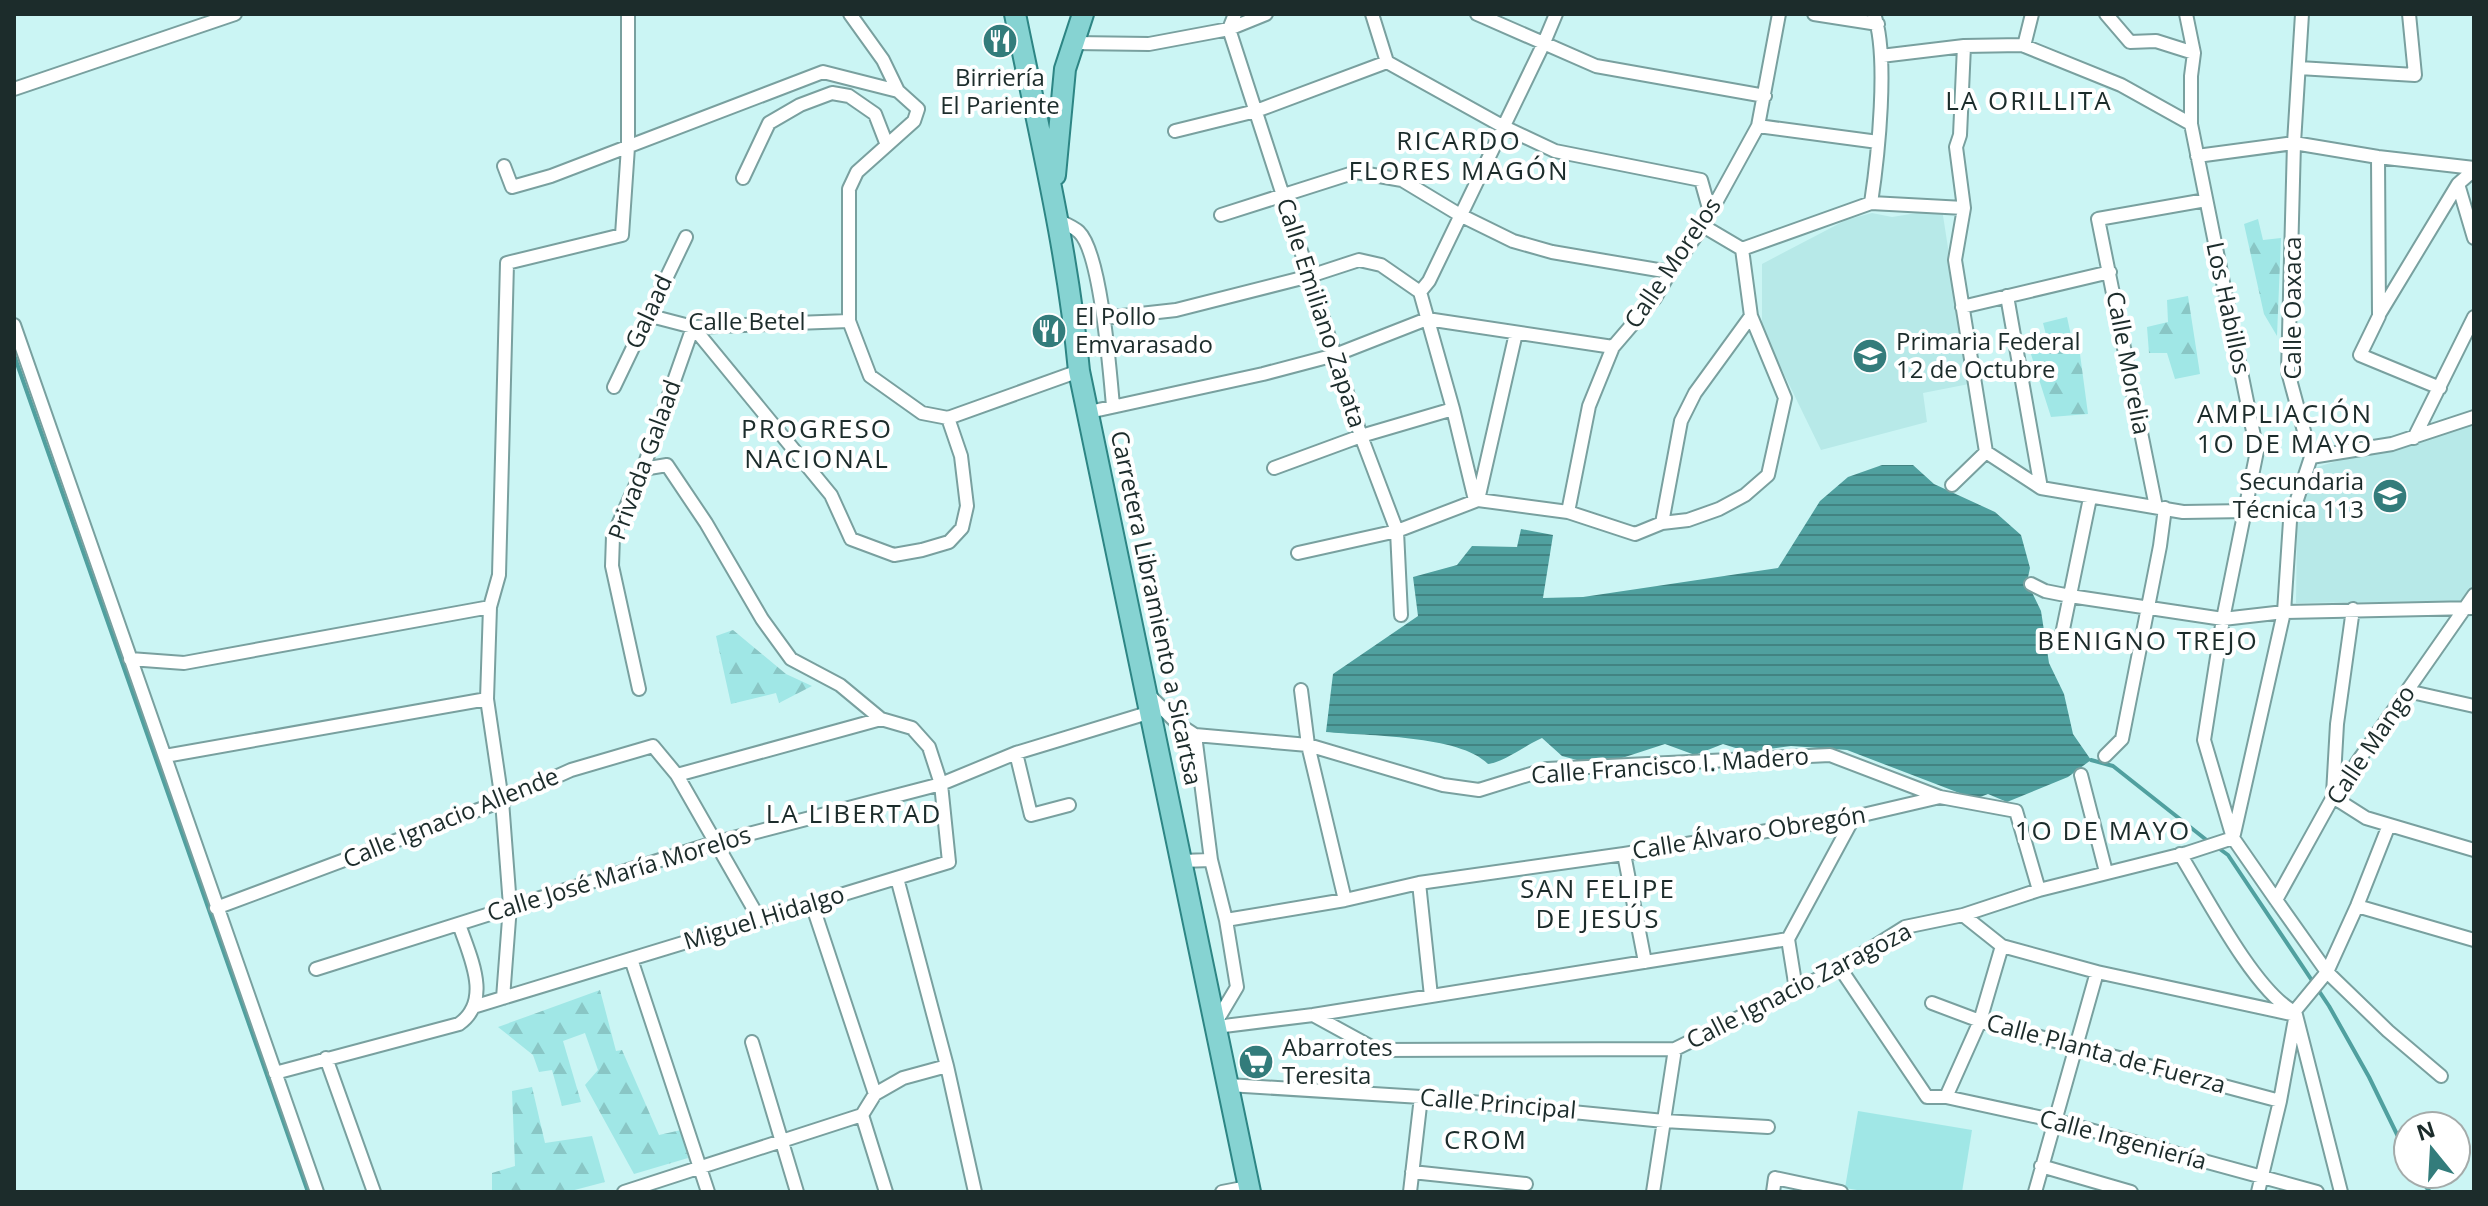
<svg xmlns="http://www.w3.org/2000/svg" width="2488" height="1206" viewBox="0 0 2488 1206" font-family="'Open Sans',sans-serif">
<style>
.built{fill:#b7e9e8}
.forest{fill:url(#forest-firs)}
.park{fill:#a0e7e6}
.water{fill:url(#water-rules)}
.lines{fill:none;stroke-linecap:round;stroke-linejoin:round}
.stream{stroke:#50a09f;stroke-width:4}
.minor-casing{stroke:#79a09f;stroke-width:16}
.primary-casing{stroke:#2d8584;stroke-width:24}
.minor{stroke:#fff;stroke-width:12}
.primary{stroke:#86d3d2;stroke-width:20}
.labels{text-anchor:middle;stroke-width:8;stroke-linejoin:round;paint-order:stroke}
.poi-label{font-size:24px;fill:#1c2c2b;stroke:#fff;text-anchor:start}
.street-label{font-size:24px;fill:#1c2c2b;stroke:#fff}
.neighbourhood-label{font-size:26px;letter-spacing:2px;fill:#1c2c2b;stroke:#fff}
</style>
<defs>
<pattern id="forest-firs" width="22" height="20" patternUnits="userSpaceOnUse" patternTransform="scale(2)"><rect width="22" height="20" fill="#a0e7e6"/><path d="M5 1l3.5 6h-7zM16 11l3.5 6h-7z" fill="#89c6c5"/></pattern>
<pattern id="water-rules" width="6" height="5" patternUnits="userSpaceOnUse" patternTransform="scale(2)"><rect width="6" height="5" fill="#50a09f"/><path d="M0 2.5h6" fill="none" stroke="#428382"/></pattern>
</defs>
<rect width="100%" height="100%" fill="#cbf5f4"/>
<!-- built -->
<path class="built" d="M1942 209 1969 384 1923 393 1927 422 1821 450 1762 329V264L1846 220 1872 213 1892 217Z
M2474 420V586L2463 601 2296 603 2297 524 2314 468Z"/>
<!-- forest -->
<path class="forest" d="M2258 219 2263 240 2281 238 2277 336 2264 314 2244 224Z
M2188 296 2200 374 2175 379 2167 353H2149L2147 327 2168 322 2167 300Z
M2067 317 2075 354H2080L2088 414 2051 417 2029 348 2048 343 2043 323Z
M733 630 786 674 812 686 779 703 776 693 731 704 716 636Z
M600 990 616 1051 622 1050 659 1135 681 1130 688 1158 634 1174 585 1085 598 1070 585 1033 563 1041 581 1102 562 1106 552 1070 539 1072 533 1055 498 1027Z
M532 1087 545 1143 592 1136 605 1182 567 1192H492V1173L515 1166 512 1091Z"/>
<!-- park -->
<path class="park" d="M1858 1111 1972 1130 1962 1192H1869L1845 1188Z"/>
<!-- water -->
<path class="water" d="M1882 465H1913L1934 484 1995 512 2021 535 2030 568 2027 582 2041 611 2049 663 2064 694 2073 734 2091 760 2068 777 2007 802 1988 794 1975 799 1847 750 1791 746 1748 752 1723 744 1695 755 1665 744 1622 758 1588 763 1562 756 1542 738C1526 745 1502 763 1488 764 1460 735 1366 736 1326 732L1333 674 1418 616 1413 577 1457 565 1472 546 1517 547 1521 529 1553 535 1543 598 1583 597 1778 568 1820 501 1848 477Z"/>
<g class="lines">
<!-- stream -->
<path class="stream" d="M14 355 308 1192
M2091 760 2113 766 2209 842
M2217 847 2228 855 2329 1006 2369 1077 2408 1157
M2416 1174 2430 1192"/>
<defs>
<path id="minor" d="M850 14 883 60 898 91
M1235 14 1229 29 1361 436 1397 531 1401 615
M1372 14 1387 62
M1477 14 1596 66 1765 96
M1814 14 1878 24
M2106 14 2130 42 2156 41 2194 53
M2186 14 2194 53 2191 76V124L2257 451 2223 619 2204 740 2233 838 2276 900 2327 972 2388 1031 2441 1076
M1074 43 1149 44 1229 29 1266 14
M1964 46 1960 135 1956 147 1964 208 1955 260 1986 452 2041 488 2183 512 2247 511
M2024 46 2032 14
M1881 56 1964 46 2022 45 2121 85 2191 124
M2299 68 2415 75 2409 14
M14 89 235 14
M1758 126 1878 142
M1175 131 1256 111 1387 62 1504 127 1555 151 1701 180 1710 212
M2197 156 2294 143 2378 157 2474 168
M2378 157 2379 316 2360 355 2440 388
M504 166 512 187 551 176 823 72 898 91 918 109 914 121 857 172 849 189V321L870 376 922 413 948 418 1079 371
M743 178 769 123 800 105 832 93 849 96 875 114 887 145
M2458 184 2474 238
M1871 203 1964 208
M1221 215 1356 172 1402 180 1460 215 1513 241 1552 252 1670 272
M1057 220C1064 223 1074 227 1079 232 1101 253 1110 373 1113 406
M1703 226 1742 249
M1742 249 1871 203C1878 157 1889 56 1874 14
M1420 292 1429 281 1543 45 1556 14
M2007 296 2041 488
M1962 307 2110 272
M2380 313 2458 184 2474 170
M647 315 693 327 849 321
M1104 318 1176 310 1310 276 1359 260 1381 265 1420 292 1453 409 1475 500
M14 325 317 1192
M693 327 831 495 851 539 894 555 922 550 949 542 962 528 967 506 961 456 948 418
M614 387 686 237
M1089 412 1263 374 1335 355 1427 319 1613 347
M2414 438 2474 317
M2311 457 2392 444 2474 417
M1274 468 1361 436 1453 409
M1952 485 1986 452
M1478 500 1516 333
M2156 507 2098 219 2206 200
M1568 512 1589 406 1613 347 1655 298 1670 272 1703 226 1758 126 1779 14
M1662 523 1681 421 1695 393 1751 316
M1298 553 1397 531 1478 500 1568 512 1635 534 1662 523 1688 520 1719 509 1745 495 1768 475 1785 398 1751 316 1742 249
M2031 584 2045 591 2070 596 2223 619 2284 612 2474 608
M2061 639 2090 498
M130 659 184 663 490 607
M639 689 612 566 613 536 643 469 693 327
M1301 690 1308 745 1345 900
M2407 691 2474 706
M1149 695 1178 724 1195 735 1308 745 1443 785 1479 790 1547 769 1830 755 1940 797 2016 811 2039 890
M1195 735 1211 860
M1016 753 1031 815 1069 805
M165 756 487 699
M2105 756 2122 739 2160 546 2165 508
M677 775 881 719
M2081 775 2106 872
M2333 794 2337 724 2353 609
M2333 797 2366 818 2474 850
M2234 834 2284 612 2290 521 2311 457 2288 372 2294 143 2302 14
M1624 854 1645 962
M2180 854C2206 896 2252 986 2291 1010
M1181 861 1211 860 1226 920 1237 987 1215 1024
M897 878 947 1066 975 1192
M1419 883 1431 996
M2276 900 2333 797 2474 595
M812 904 875 1094
M2357 906 2474 940
M216 908 502 801 571 770 653 746 677 775 760 920
M1963 915 2002 946 2097 972 2296 1015
M1226 920 1345 900 1419 883 1624 854 1854 817 1940 797
M1788 939 1796 989
M631 959 708 1192
M1840 968 1927 1097H1946L2057 1121 2317 1192
M316 969 714 843 941 784 1016 753 1151 712
M503 998 510 906 502 801 487 699 490 607 499 575 507 263 622 235 628 147V14
M1932 1003 1980 1021 2280 1101
M473 1007 949 862 941 784 929 747 912 728 881 719 840 685 791 659 762 619 706 523 667 465 643 469
M2294 1012 2327 972 2357 906 2389 825
M1313 1015 1377 1050 1675 1049 1840 968 1905 927 1963 915 2039 890 2187 853 2233 838
M2296 1015 2341 1192
M1216 1027 1313 1015 1788 939 1854 817
M752 1042 797 1192
M326 1058 374 1192
M275 1073 459 1024C493 1000 469 955 459 924
M1228 1085 1421 1097 1664 1121 1768 1127
M1946 1097 1980 1021 2002 946
M862 1115 886 1192
M2041 1166 2131 1192
M1412 1172 1526 1184
M624 1192 862 1115 875 1094 903 1078 947 1066
M1222 1192 1248 1187
M1410 1192 1421 1097
M1653 1192 1675 1049
M1773 1192 1775 1178 1841 1192
M2035 1192 2097 972
M2258 1192 2280 1101 2295 1019"/>
<path id="primary" d="M1015 14C1039 132 1068 251 1079 371L1250 1192
M1055 175 1065 69 1083 14"/>
</defs>
<!-- minor casing -->
<use href="#minor" class="minor-casing"/>
<!-- primary casing -->
<use href="#primary" class="primary-casing"/>
<!-- minor -->
<use href="#minor" class="minor"/>
<!-- primary -->
<use href="#primary" class="primary"/>
</g>
<!-- icons -->
<defs>
<symbol id="restaurant-disc" viewBox="-11 -11 22 22"><circle r="9.5" fill="#337c7b" stroke="#fff"/><path d="M-5-6h1v4h1v-4h1v4h1v-4h1v5L-1.5 .5V6h-2V.5L-5-1ZM5-6V6H3V1.5H1.5Q1.5-4 5-6Z" fill="#fff"/></symbol>
<symbol id="school-disc" viewBox="-11 -11 22 22"><circle r="9.5" fill="#337c7b" stroke="#fff"/><path d="M0-5L7-2L0 1L-7-2ZM-4 1L0 2.5L4 1V4Q0 6-4 4Z" fill="#fff"/></symbol>
<symbol id="supermarket-disc" viewBox="-11 -11 22 22"><circle r="9.5" fill="#337c7b" stroke="#fff"/><path d="M-6-5.5h2.5l.6 2H6L4.5 2H-2.5L-4.4-4H-6ZM-1.5 3.2a1.3 1.3 0 1 0 .1 0ZM3 3.2a1.3 1.3 0 1 0 .1 0Z" fill="#fff"/></symbol>
</defs>
<g fill-rule="evenodd">
<use href="#restaurant-disc" x="980" y="21" width="40" height="40"/>
<use href="#restaurant-disc" x="1029" y="311" width="40" height="40"/>
<use href="#school-disc" x="1850" y="336" width="40" height="40"/>
<use href="#school-disc" x="2370" y="476" width="40" height="40"/>
<use href="#supermarket-disc" x="1236" y="1042" width="40" height="40"/>
</g>
<g class="labels">
<!-- poi labels -->
<g class="poi-label">
<text x="1000" y="86" text-anchor="middle">Birriería<tspan x="1000" dy="28">El Pariente</tspan></text>
<text x="1075" y="325">El Pollo<tspan x="1075" dy="28">Emvarasado</tspan></text>
<text x="1896" y="350">Primaria Federal<tspan x="1896" dy="28">12 de Octubre</tspan></text>
<text x="2364" y="490" text-anchor="end">Secundaria<tspan x="2364" dy="28">Técnica 113</tspan></text>
<text x="1282" y="1056">Abarrotes<tspan x="1282" dy="28">Teresita</tspan></text>
</g>
<!-- street labels -->
<g class="street-label">
<text transform="translate(1673 263) rotate(-56)" y="8">Calle Morelos</text>
<text transform="translate(2228 308) rotate(78)" y="8">Los Habillos</text>
<text transform="translate(2293 308) rotate(-90)" y="8">Calle Oaxaca</text>
<text transform="translate(649 312) rotate(-65)" y="8">Galaad</text>
<text transform="translate(1321 313) rotate(72)" y="8">Calle Emiliano Zapata</text>
<text x="747" y="330">Calle Betel</text>
<text transform="translate(2128 363) rotate(79)" y="8">Calle Morelia</text>
<text transform="translate(645 460) rotate(-70)" y="8">Privada Galaad</text>
<text transform="translate(1156 608) rotate(78)" y="8">Carretera Libramiento a Sicartsa</text>
<text transform="translate(2371 745) rotate(-56)" y="8">Calle Mango</text>
<text transform="translate(1670 766) rotate(-4)" y="8">Calle Francisco I. Madero</text>
<text transform="translate(451 818) rotate(-22)" y="8">Calle Ignacio Allende</text>
<text transform="translate(1749 833) rotate(-9)" y="8">Calle Álvaro Obregón</text>
<text transform="translate(619 874) rotate(-17)" y="8">Calle José María Morelos</text>
<text transform="translate(764 918) rotate(-17)" y="8">Miguel Hidalgo</text>
<text transform="translate(1799 986) rotate(-27)" y="8">Calle Ignacio Zaragoza</text>
<text transform="translate(2106 1054) rotate(15)" y="8">Calle Planta de Fuerza</text>
<text transform="translate(1498 1104) rotate(5)" y="8">Calle Principal</text>
<text transform="translate(2123 1140) rotate(15)" y="8">Calle Ingeniería</text>
</g>
<!-- neighbourhood labels -->
<g class="neighbourhood-label">
<text x="2029" y="110">LA ORILLITA</text>
<text x="1459" y="150">RICARDO<tspan x="1459" dy="30">FLORES MAGÓN</tspan></text>
<text x="2285" y="423">AMPLIACIÓN<tspan x="2285" dy="30">1O DE MAYO</tspan></text>
<text x="817" y="438">PROGRESO<tspan x="817" dy="30">NACIONAL</tspan></text>
<text x="2148" y="650">BENIGNO TREJO</text>
<text x="854" y="823">LA LIBERTAD</text>
<text x="2103" y="840">1O DE MAYO</text>
<text x="1598" y="898">SAN FELIPE<tspan x="1598" dy="30">DE JESÚS</tspan></text>
<text x="1486" y="1149">CROM</text>
</g>
</g>
<!-- border -->
<rect width="2488" height="1206" fill="none" stroke="#1c2c2b" stroke-width="32"/>
<!-- north arrow -->
<g transform="translate(2432 1150) rotate(342)"><circle r="38" fill="#ffffff" stroke="#a4abaa" stroke-width="2"/>
<path d="M0-6L14 30L0 20L-14 30Z" fill="#337c7b"/>
<text y="-12" font-size="22" font-weight="bold" text-anchor="middle" fill="#1c2c2b">N</text>
</g>
</svg>
